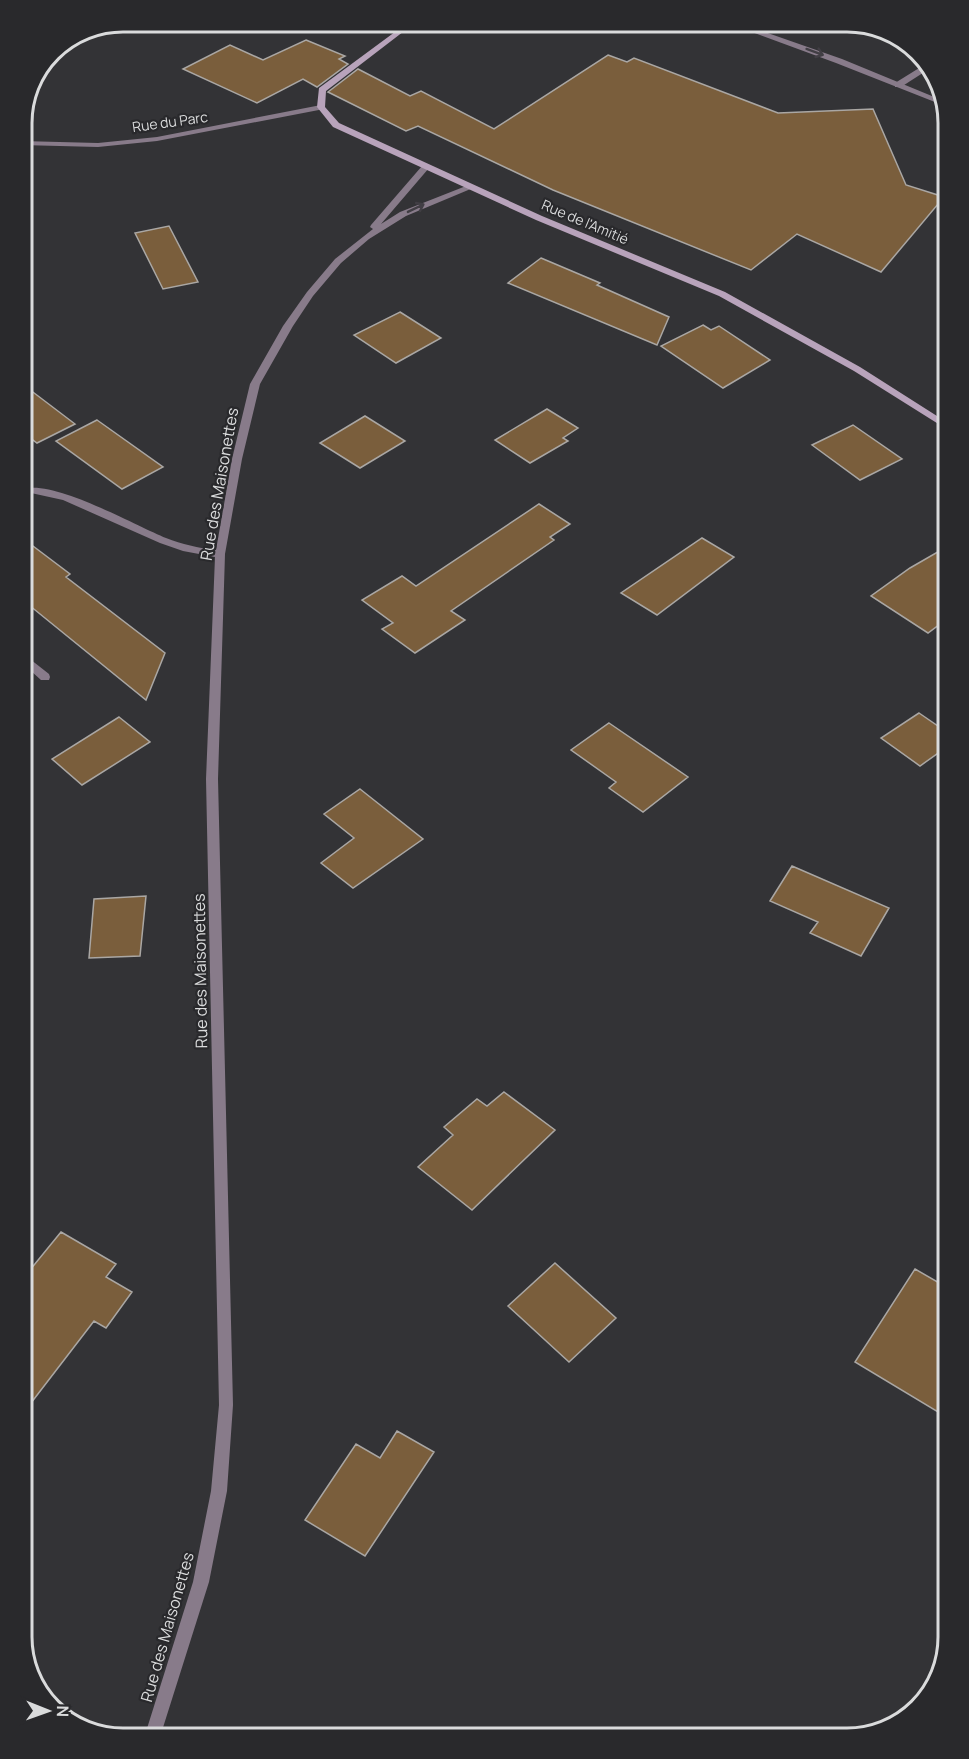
<svg xmlns="http://www.w3.org/2000/svg" width="969" height="1759" viewBox="0 0 969 1759" font-family="Manrope,sans-serif">
<style>
.building{fill:#7a5e3c;stroke:#aaa7a4;stroke-width:1.5}
.lines{fill:none;stroke-linecap:round;stroke-linejoin:round}
.lane{fill:#887b8a;fill-rule:evenodd}
.street{fill:#887b8a;fill-rule:evenodd}
.secondary{fill:#b8a3bb;fill-rule:evenodd}
.oneway{stroke:#413e44}
.labels{text-anchor:middle;stroke-width:4.5;stroke-linejoin:round;paint-order:stroke}
.far-street-label{font-size:14px;fill:#dadbdc;stroke:#29292c}
.street-label{font-size:16px;fill:#dadbdc;stroke:#29292c}
.rim{fill:none;stroke:#dadbdc;stroke-width:3}
</style>
<rect width="100%" height="100%" fill="#333336"/>
<!-- building -->
<path class="building" d="M306 40 345 56 339 59 348 64 317 87 303 79 257 103 183 69 230 45 263 60Z
M608 55 627 62 634 58 778 113 873 109 906 185 944 197 881 272 797 234 751 270 553 190 418 126 406 131 328 92 358 69 410 96 421 91 494 129Z
M169 226 198 282 163 289 135 233Z
M541 258 600 283 597 285 669 317 657 345 508 283Z
M400 312 441 338 396 363 354 335Z
M703 325 711 330 719 326 770 360 723 388 661 346Z
M21 383 75 424 37 443 21 431Z
M547 409 578 428 563 438 568 441 530 463 495 440Z
M365 416 405 441 360 468 320 443Z
M97 420 163 467 122 489 56 441Z
M853 425 902 459 860 480 812 445Z
M539 504 570 524 550 537 554 540 451 611 465 620 415 653 382 629 393 623 362 600 402 576 416 586Z
M21 537 70 574 66 577 165 653 146 700 24 601 21 602Z
M702 538 734 557 657 615 621 593Z
M948 546V618L928 633 871 596 910 568Z
M919 713 948 733V746L920 766 881 738Z
M119 717 150 742 82 785 52 759Z
M609 723 688 777 643 812 609 788 616 782 571 750Z
M360 789 423 839 353 888 321 863 354 838 324 814Z
M792 866 889 908 861 956 810 933 818 922 770 901Z
M146 896 140 956 89 958 94 899Z
M504 1092 555 1130 472 1210 418 1167 453 1135 444 1127 477 1099 487 1106Z
M61 1232 116 1264 106 1277 132 1292 106 1328 94 1321 21 1416V1281Z
M555 1263 616 1318 569 1362 508 1306Z
M915 1269 948 1288V1418L855 1362Z
M397 1431 434 1452 365 1556 305 1520 356 1444 380 1458Z"/>
<g class="lines">
<!-- lane -->
<path class="lane" d="M924 65 929 69 901 87H895V83Z"/>
<!-- street -->
<path class="street" d="M725 22H736L842 59 944 101 945 106 836 63Z
M321 105 325 107 324 109 157 141 98 147 21 145V141L98 143 157 137Z
M422 166 429 168 381 224 400 212 466 186 473 188 406 216 369 239 341 263 313 296 293 326 260 384 242 459 225 554 218 779 233 1405 227 1491 209 1582 160 1737 144 1738 193 1582 211 1491 219 1405 206 779 215 557 183 551 160 543 63 500 31 493 21 497V490C50 477 136 526 166 538 182 544 198 548 216 550L232 459 250 384 283 326 307 292 335 259 373 229 370 227 371 225Z
M21 652 49 674 50 677 49 680H41L21 662Z"/>
<!-- secondary -->
<path class="secondary" d="M412 25 326 91 325 107 339 123 542 216 725 292 860 367 948 423V430L854 371 719 296 536 220 333 127 317 107 319 88 403 26Z"/>
</g>
<!-- one-way arrows -->
<defs><path id="oneway-shaft" d="M-6 0H5M1.5-3L5.5 0L1.5 3" fill="none" stroke-width="1.6" stroke-linecap="round" stroke-linejoin="round" transform="scale(1.5)"/></defs>
<g class="oneway">
<use href="#oneway-shaft" transform="translate(815 52) rotate(20)"/>
<use href="#oneway-shaft" transform="translate(416 208) rotate(-26)"/>
</g>
<g class="labels">
<!-- far-street labels -->
<g class="far-street-label">
<text transform="translate(170 122) rotate(-8)" y="5">Rue du Parc</text>
<text transform="translate(585 222) rotate(23)" y="5">Rue de l'Amitié</text>
</g>
<!-- street labels -->
<g class="street-label">
<text transform="translate(219 484) rotate(-80)" y="6">Rue des Maisonettes</text>
<text transform="translate(200 971) rotate(-91)" y="6">Rue des Maisonettes</text>
<text transform="translate(167 1627) rotate(-74)" y="6">Rue des Maisonettes</text>
</g>
</g>
<!-- crop -->
<path d="M0 0H969V1759H0ZM123 32H847A91 91 0 0 1 938 123V1637A91 91 0 0 1 847 1728H123A91 91 0 0 1 32 1637V123A91 91 0 0 1 123 32Z" fill="#29292c" fill-rule="evenodd"/>
<path class="rim" d="M123 32H847A91 91 0 0 1 938 123V1637A91 91 0 0 1 847 1728H123A91 91 0 0 1 32 1637V123A91 91 0 0 1 123 32Z"/>
<!-- north arrow -->
<g transform="translate(48 1711) rotate(91)" stroke="#29292c" stroke-width="4.5" paint-order="stroke">
<path d="M0-4.5L10 22L0 15L-10 22Z" fill="#dadbdc"/>
<text y="-9" font-size="16" font-weight="bold" text-anchor="middle" fill="#dadbdc">N</text>
</g>
</svg>
